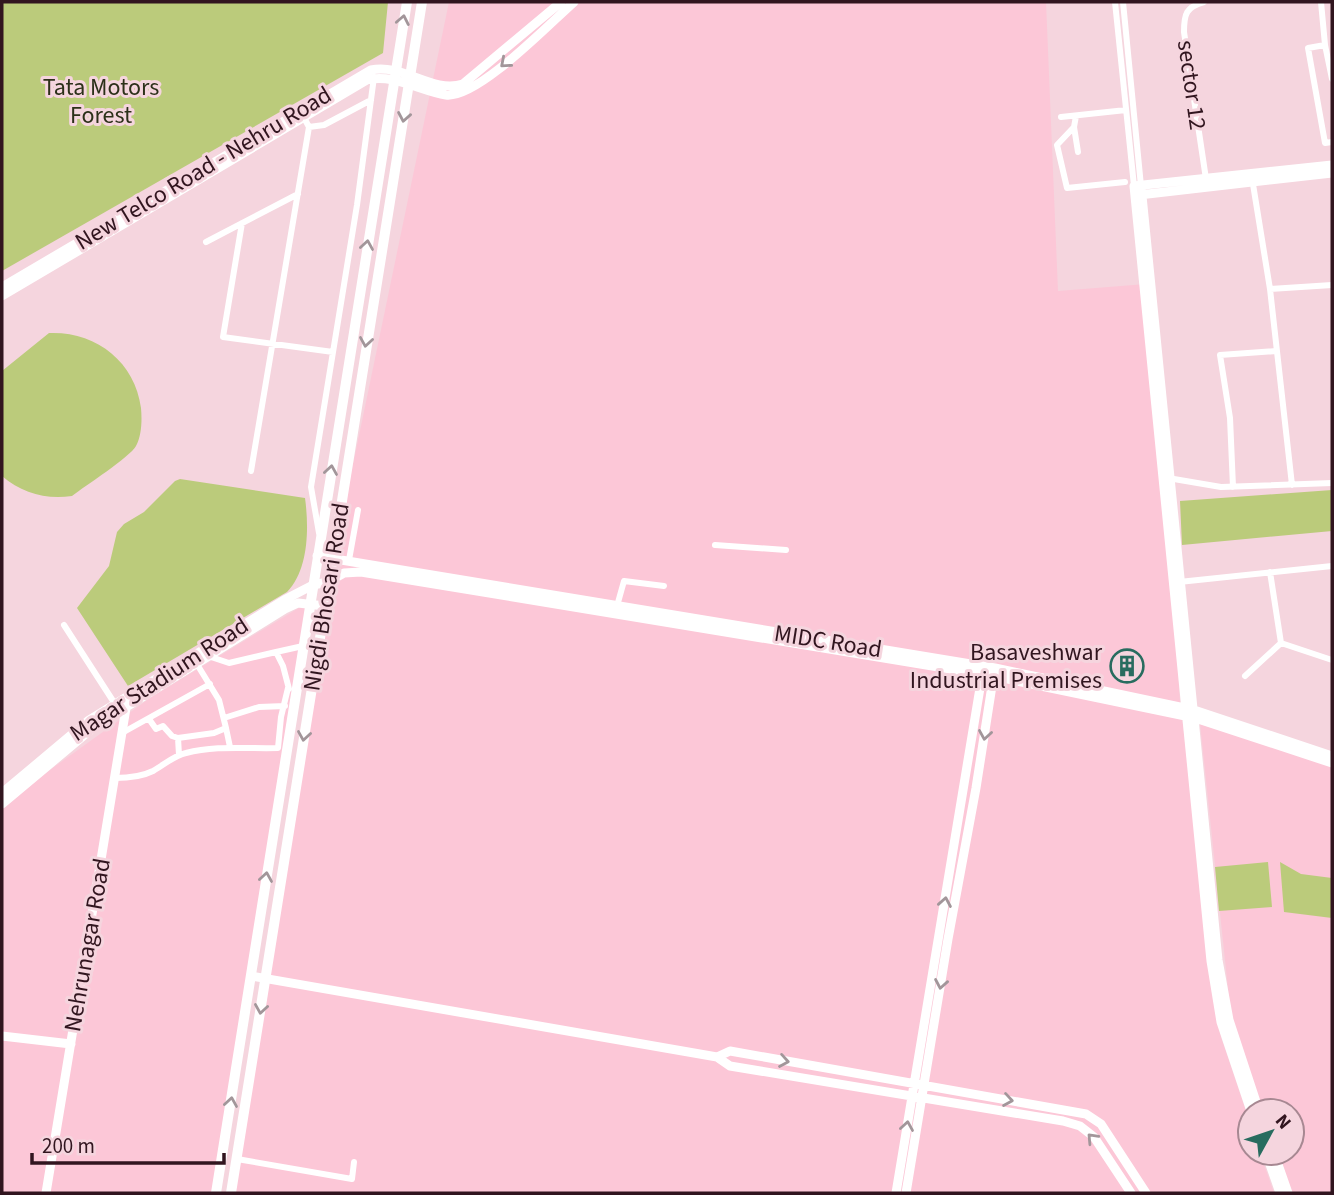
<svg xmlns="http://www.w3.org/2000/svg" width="1334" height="1195" viewBox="0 0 1334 1195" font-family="'Source Sans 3',sans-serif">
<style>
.built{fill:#fcc7d7}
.green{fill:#bbcb7b}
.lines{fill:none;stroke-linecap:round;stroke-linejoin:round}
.street{stroke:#fff;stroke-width:6}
.secondary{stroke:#fff;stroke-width:9}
.primary{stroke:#fff;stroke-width:10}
.oneway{stroke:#a2969a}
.labels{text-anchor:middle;stroke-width:6;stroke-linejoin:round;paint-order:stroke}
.street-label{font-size:24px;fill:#31151f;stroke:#f5d5de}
.park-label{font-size:24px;fill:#2c3019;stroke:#f5d5de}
.poi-label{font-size:24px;fill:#31151f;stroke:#f5d5de;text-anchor:end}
</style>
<rect width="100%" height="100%" fill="#f5d5de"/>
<!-- built -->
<path class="built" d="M449 2H1046L1058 291 1146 284 1166 487 1180 701 1221 1037 1250 1123V1153H1260L1274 1193H234L328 585Z
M307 603 213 1193H2V809L50 770 150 698Z
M1200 723 1332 767V1193H1292L1278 1153H1292V1111H1263L1231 1017Z"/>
<!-- green -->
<path class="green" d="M2 2H388L383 53 2 271Z
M49 333C95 331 135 361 141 408 142 419 142 435 136 446 130 457 85 486 72 496 46 500 22 493 2 476V371Z
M180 479 305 498C309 527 309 570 287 592L128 686 77 608 109 566 117 532 124 524 144 512 175 481Z
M1332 490V531L1182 545 1180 501Z
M1268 862 1272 907 1219 911 1215 867Z
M1280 862 1301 874 1332 878V918L1284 912Z"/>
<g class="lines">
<!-- street -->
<path class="street" d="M1115 2 1134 186
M1123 2 1141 186
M1204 2C1186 7 1184 14 1184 32L1206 179
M1321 2 1325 45 1332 79
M1325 45 1308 48 1325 143 1332 142
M1076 116 1074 127 1078 152
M1061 117 1126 110
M309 127 324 125 371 100
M1074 127 1057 145 1067 188 1125 182
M1252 178 1270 289 1292 485
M242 223 223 337 333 352
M206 242 298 194
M1270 289 1332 285
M251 471 309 127 303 116
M1168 478 1221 487 1332 483
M1233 487 1230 418 1220 355 1277 351
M319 533 311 487 357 205 374 77
M715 545 786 550
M349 560 358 510
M1270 572 1281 643
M1179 582 1332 566
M617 606 624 581 664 586
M64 625 115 704
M1281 643 1332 660
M276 652 303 646
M208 656 229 663 276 652 283 666 289 689
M1245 676 1281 643
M224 718 259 707 285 706
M149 719 156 729 163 726 172 736 178 738
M226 728 230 747
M122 733 210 684
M179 755 178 738 214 733 226 728 219 700 195 661
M115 778C128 778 141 777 153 771 164 765 173 756 186 753 216 745 247 749 278 748L281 717 288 688
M237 1159 352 1179 354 1162"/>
<!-- secondary -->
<path class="secondary" d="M1141 186 1218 960 1229 1020 1259 1111
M1139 195 1332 173
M2 287 371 70C403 63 432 94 463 84L561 2
M2 296 367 80C392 73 421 91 446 95 477 99 549 24 574 2
M317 556 995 668 1194 710 1332 756
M2 793 89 720 284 600 313 585 328 582 344 573 361 572 993 676 1195 718 1332 763
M2 804 94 727 285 609 298 603 325 606
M251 976 717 1057 730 1066 1063 1121 1080 1126 1094 1137 1131 1193
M2 1036 71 1044
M717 1057 730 1051 1086 1114 1101 1124 1146 1193
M1251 1111 1221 1022 1211 961 1134 186 1332 165
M1266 1153 1280 1193
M1274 1153 1288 1193
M46 1193 128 696
M896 1193 983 670
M906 1193 948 939 976 788 994 673"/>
<!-- primary -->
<path class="primary" d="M216 1193 407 2
M231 1193 422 2"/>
</g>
<!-- one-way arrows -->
<defs><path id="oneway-chevron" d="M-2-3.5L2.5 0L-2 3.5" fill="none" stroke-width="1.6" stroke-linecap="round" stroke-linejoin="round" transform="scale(1.75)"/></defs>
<g class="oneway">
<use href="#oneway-chevron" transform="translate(403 20) rotate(-79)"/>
<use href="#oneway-chevron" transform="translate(505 63) rotate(139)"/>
<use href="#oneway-chevron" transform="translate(404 117) rotate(100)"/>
<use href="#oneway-chevron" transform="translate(367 245) rotate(-81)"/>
<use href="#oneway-chevron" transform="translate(366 342) rotate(99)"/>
<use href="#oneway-chevron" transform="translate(331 470) rotate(-81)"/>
<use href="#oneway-chevron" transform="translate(985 735) rotate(99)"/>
<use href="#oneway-chevron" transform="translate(304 736) rotate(99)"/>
<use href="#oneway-chevron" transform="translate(266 877) rotate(-81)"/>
<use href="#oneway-chevron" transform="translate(945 902) rotate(-80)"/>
<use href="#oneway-chevron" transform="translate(941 984) rotate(100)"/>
<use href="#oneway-chevron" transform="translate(261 1009) rotate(99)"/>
<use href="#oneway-chevron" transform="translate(784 1061) rotate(10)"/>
<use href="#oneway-chevron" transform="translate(1008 1100) rotate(9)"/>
<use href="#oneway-chevron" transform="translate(231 1102) rotate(-81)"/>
<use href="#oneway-chevron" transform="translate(907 1126) rotate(-81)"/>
<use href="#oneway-chevron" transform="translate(1092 1138) rotate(-133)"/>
</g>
<!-- icons -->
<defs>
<symbol id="building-ring" viewBox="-11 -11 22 22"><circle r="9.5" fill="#f5d5de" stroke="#286c5f" stroke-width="1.5"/><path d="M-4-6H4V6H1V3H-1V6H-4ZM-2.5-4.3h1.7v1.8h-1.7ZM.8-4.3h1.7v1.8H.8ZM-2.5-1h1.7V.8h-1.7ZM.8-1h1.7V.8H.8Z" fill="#286c5f"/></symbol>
</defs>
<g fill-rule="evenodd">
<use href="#building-ring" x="1108" y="647" width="38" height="38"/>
</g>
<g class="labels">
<!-- street labels -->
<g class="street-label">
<text transform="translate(1192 85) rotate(82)" y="8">sector 12</text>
<text transform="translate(203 168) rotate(-31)" y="8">New Telco Road - Nehru Road</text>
<text transform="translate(326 597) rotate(-81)" y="8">Nigdi Bhosari Road</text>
<text transform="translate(828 641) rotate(9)" y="8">MIDC Road</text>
<text transform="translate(159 679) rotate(-33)" y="8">Magar Stadium Road</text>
<text transform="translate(87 945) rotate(-80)" y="8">Nehrunagar Road</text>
</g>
<!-- park labels -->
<g class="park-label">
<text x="101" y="95">Tata Motors<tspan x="101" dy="28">Forest</tspan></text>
</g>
<!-- poi labels -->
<g class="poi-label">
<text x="1102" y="660">Basaveshwar<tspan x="1102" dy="28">Industrial Premises</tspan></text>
</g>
</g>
<!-- border -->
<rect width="1334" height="1195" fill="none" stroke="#31151f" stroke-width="7"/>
<!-- north arrow -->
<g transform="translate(1271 1132) rotate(50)"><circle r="33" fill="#f5d5de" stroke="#a78892" stroke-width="2"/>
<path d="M0-5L12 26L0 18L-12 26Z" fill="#286c5f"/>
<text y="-10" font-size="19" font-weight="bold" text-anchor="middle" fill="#31151f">N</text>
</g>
<!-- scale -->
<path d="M32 1153v10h192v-10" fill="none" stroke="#31151f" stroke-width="3.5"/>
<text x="42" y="1153" font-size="21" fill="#31151f" stroke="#f5d5de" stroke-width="5" paint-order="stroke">200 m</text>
</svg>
